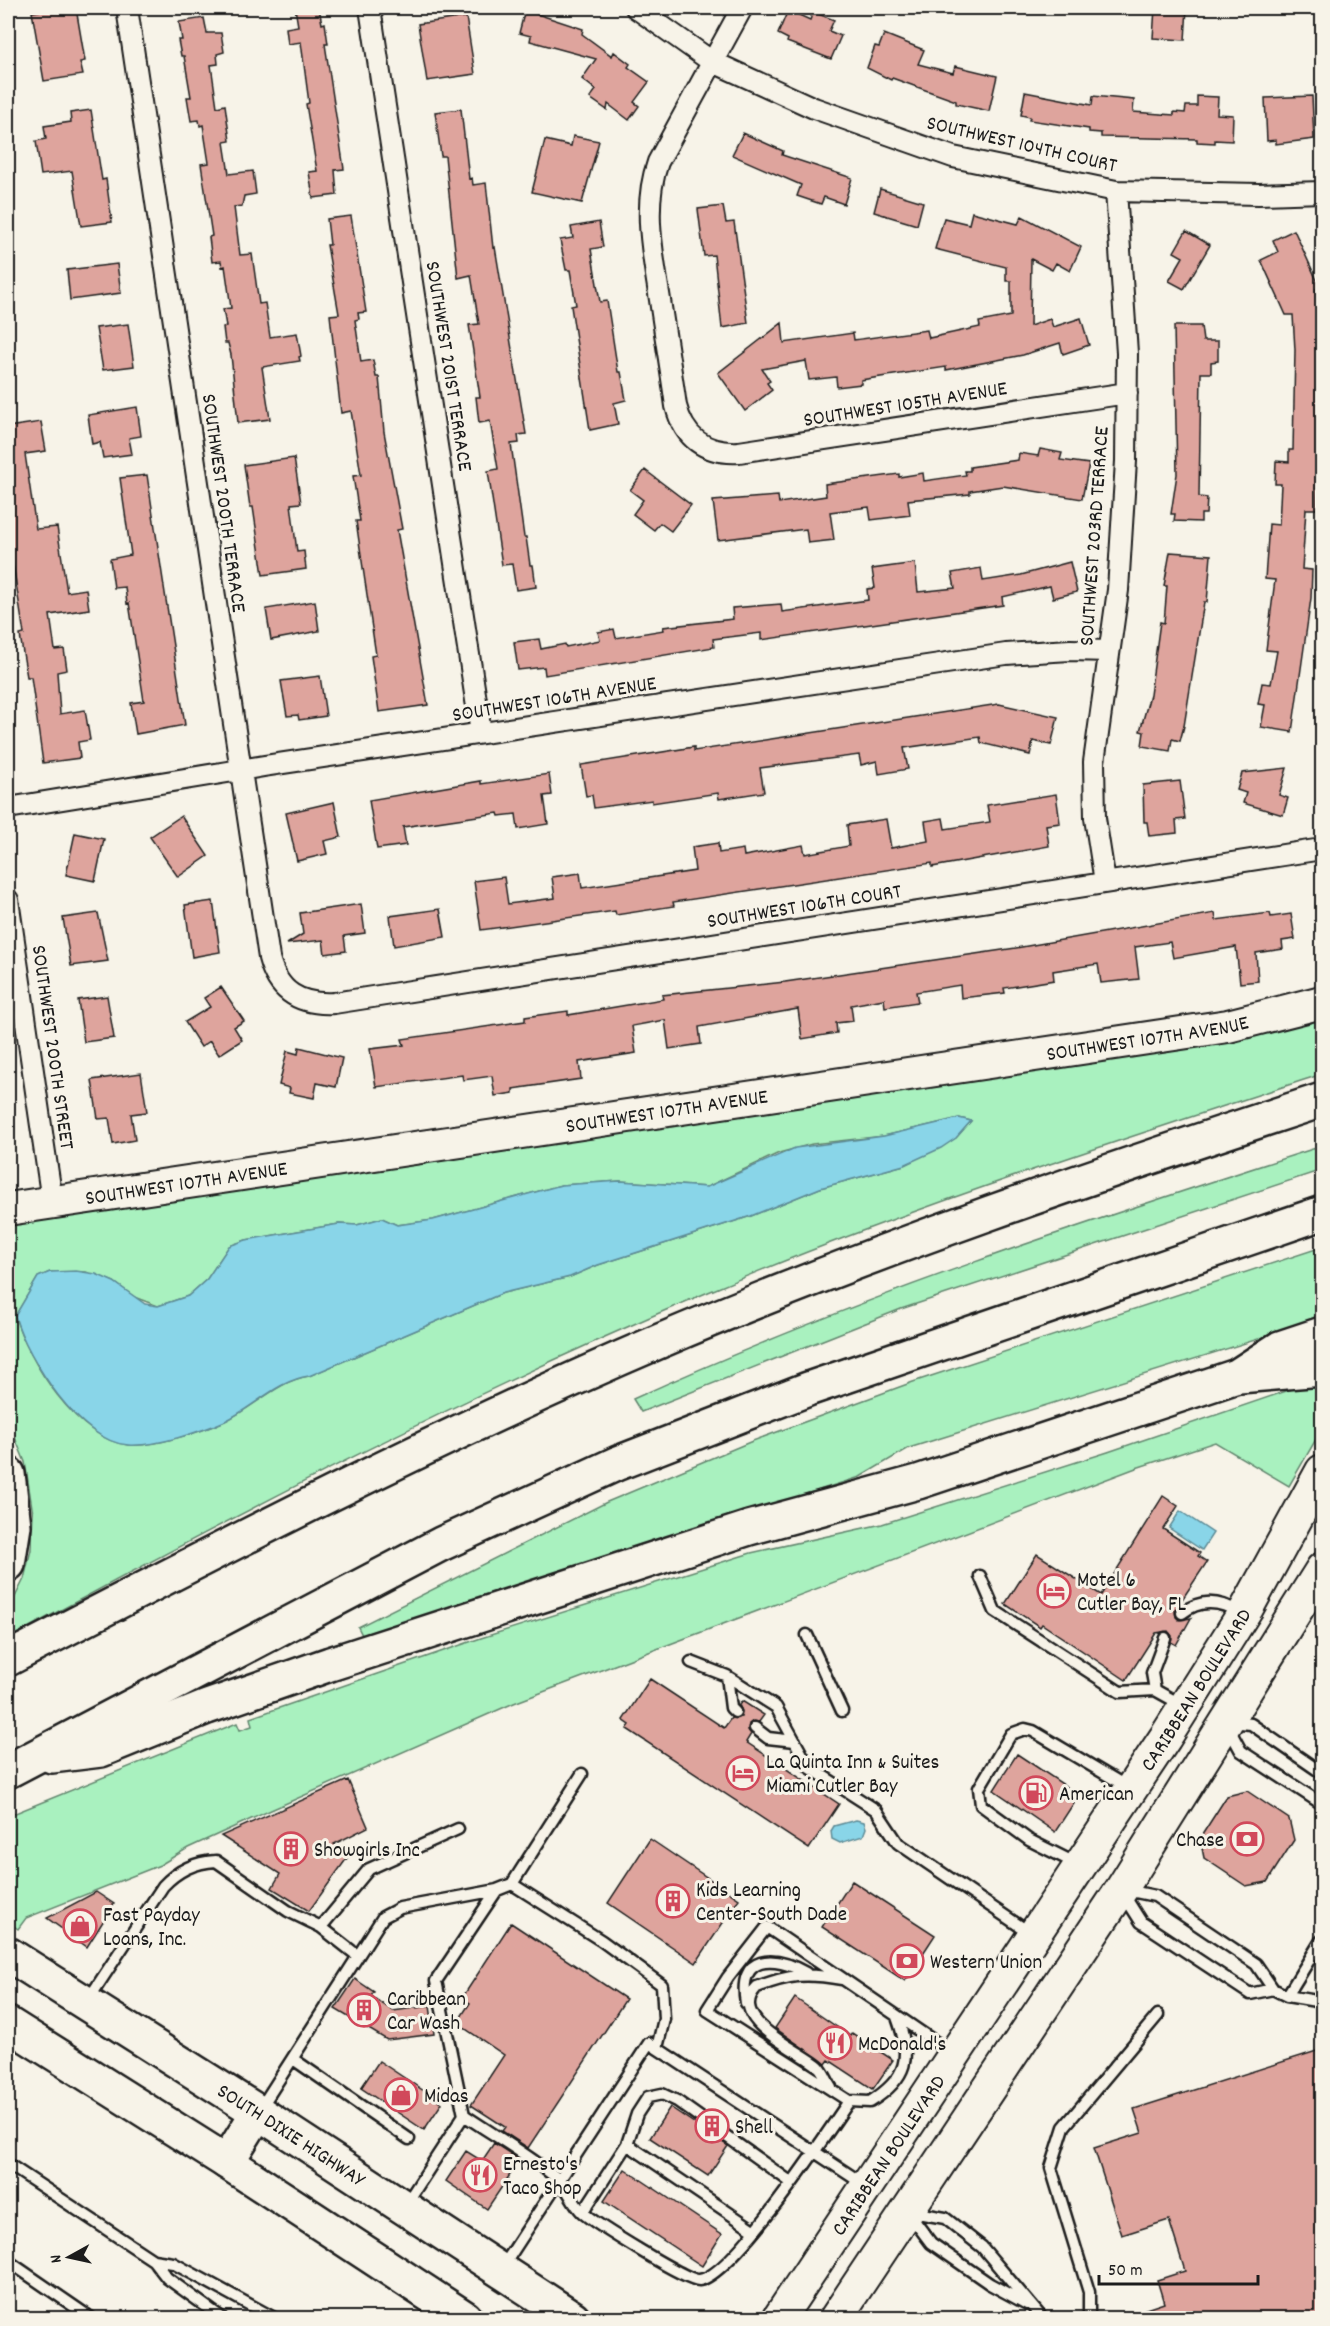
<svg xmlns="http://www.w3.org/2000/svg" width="1330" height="2326" viewBox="0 0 1330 2326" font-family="Dekko,sans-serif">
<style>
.green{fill:#a9f1bf;stroke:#62866e;stroke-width:1.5;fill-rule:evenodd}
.water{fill:#89d5e8;stroke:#5d8b96;stroke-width:1.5}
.building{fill:#dea49d;stroke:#1c1c1c;stroke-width:1.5}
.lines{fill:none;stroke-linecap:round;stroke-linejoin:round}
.lane-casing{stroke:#1c1c1c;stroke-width:15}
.street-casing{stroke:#1c1c1c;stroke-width:24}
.primary-casing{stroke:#1c1c1c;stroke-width:36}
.highway-casing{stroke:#1c1c1c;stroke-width:38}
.lane{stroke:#f7f3e8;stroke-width:10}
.street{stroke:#f7f3e8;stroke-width:20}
.primary{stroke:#f7f3e8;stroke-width:32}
.highway{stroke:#f7f3e8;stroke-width:33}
.labels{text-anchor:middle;stroke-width:6;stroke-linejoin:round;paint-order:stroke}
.street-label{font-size:21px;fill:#1c1c1c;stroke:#f7f3e8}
.poi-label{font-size:21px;fill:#1c1c1c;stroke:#f7f3e8;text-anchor:start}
</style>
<rect width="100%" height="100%" fill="#f7f3e8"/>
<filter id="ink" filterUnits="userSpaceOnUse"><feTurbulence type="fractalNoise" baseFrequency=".0167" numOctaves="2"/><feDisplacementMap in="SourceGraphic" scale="12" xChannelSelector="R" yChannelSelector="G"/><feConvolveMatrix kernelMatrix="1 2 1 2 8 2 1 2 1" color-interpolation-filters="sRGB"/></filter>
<g filter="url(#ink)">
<!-- green -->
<path class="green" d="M1322 1016V1074C1115 1142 907 1208 706 1293 466 1394 237 1514 9 1638L8 1636V1611L24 1579 31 1550 33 1514 25 1462 8 1421V1223ZM959 1118 971 1121 956 1138 904 1165 820 1188 751 1216 598 1265 570 1277 503 1293 309 1376C279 1380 253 1408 225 1421 203 1431 153 1448 128 1445 78 1440 27 1360 15 1316L38 1277 50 1272H86L114 1282 134 1297 158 1306 188 1296 207 1279 229 1246 246 1240 339 1224 357 1225 382 1218 397 1225 433 1220 561 1185 620 1181 707 1187 779 1153 812 1144 884 1136Z
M1322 1146V1170L901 1309 641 1412 633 1399C856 1297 1089 1221 1322 1146Z
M1322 1247V1319L909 1448 860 1477 362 1635 358 1627 607 1502 750 1442 913 1382Z
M1322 1384V1429L1289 1486 1215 1442 1136 1468 514 1703 271 1810 188 1848 160 1865 26 1918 18 1929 8 1922V1816L237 1723 240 1730 252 1726 250 1718 481 1638 751 1553 882 1524 1108 1452 1301 1386Z"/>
<!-- water -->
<path class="water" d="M959 1118 971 1121 956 1138 941 1148 904 1165 820 1188 751 1216 598 1265 570 1277 503 1293 309 1376C278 1380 253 1408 225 1421 200 1432 155 1447 128 1445 80 1442 27 1358 15 1316L38 1277 50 1272 76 1271 96 1274 114 1282 145 1304 158 1306 188 1296 207 1279 229 1246 246 1240 339 1224 357 1225 382 1218 397 1225 433 1220 561 1185 620 1181 707 1187 795 1148 884 1136Z
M1180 1511 1213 1533 1202 1550 1169 1528Z
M856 1820 864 1822 866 1828 863 1836 840 1843 832 1839 831 1831 834 1826Z"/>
<!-- building -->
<path class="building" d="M39 8H76L85 61 80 62 83 75 44 81 32 12 39 11Z
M295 8H319L322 24 325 23 328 44H325L344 169 335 170 337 195 313 198 309 172 317 171 306 104 309 103 301 42 288 44 286 28 298 26Z
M1155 8H1187L1185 40 1153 38Z
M525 10 583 29 582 34 612 56 614 52 630 64 628 67 649 82 634 102 639 106 629 120 608 104 607 110 590 98 596 90 582 79 596 59 530 41 531 36 519 33Z
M788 10 810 20 813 12 834 20 829 31 841 36 831 59 787 42 788 39 778 34Z
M466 17 475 74 427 81 418 24Z
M204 18 207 33H221L224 52 217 54 218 64 211 65 217 107 225 105 230 141 224 142 229 174 253 171 256 194 244 196 242 206 234 207 240 255 252 254 259 304 265 303 270 337 297 333 301 356 299 357 300 361 262 367 270 419 238 423 231 355 228 343H225L223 327 226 326 223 309 231 308 225 266 222 267 221 261 212 262 209 237 212 236 201 164 209 163 203 125 200 126 199 120 191 121 187 97H191L184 56H181L178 40H182L179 22Z
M884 34 924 50 918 64 953 73 955 66 997 76 989 111 956 104V101L892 78 891 80 867 68 875 46 879 47Z
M1025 92 1092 105 1093 96 1134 100 1133 112 1174 115V112L1185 113 1186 106H1197V96L1218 97 1217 114 1233 115 1232 141 1215 140V143L1197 142V139L1101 137V133L1089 132V129L1029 120 1030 117 1021 115Z
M1312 96 1314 139 1276 144V140L1267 141 1265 98Z
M461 109 469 179 472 178 473 185 486 183 493 248 495 247 526 434 518 435 519 443 511 444 524 537H526L530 565H533L536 587 516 590 512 564 502 565 488 471 498 469 490 421 479 423 476 397H480L469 325 479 324 471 275 458 278 445 156H441L435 112Z
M91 110 102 180 106 179 112 222 81 226 72 171 41 175 36 141 46 139 44 126 71 122 70 113Z
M743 133 783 151 782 155 852 178 844 204 824 197 821 204 797 196 801 185 732 155Z
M573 136 599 141 582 203 532 192 545 140 571 146Z
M880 189 923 202 917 225 874 212Z
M723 206 726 223 734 222 748 323 722 328 714 255 704 256 698 209Z
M972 212 1018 224 1022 216 1081 247 1070 271 1056 263 1052 270 1031 259 1030 326 1050 319 1053 327 1081 318 1089 345 1063 354 1060 343 1023 355 946 370V367L861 380V384L837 387 836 377 809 380 806 361 762 369 770 381 767 383 772 390 745 411 718 373 782 323 784 343 853 333 854 340 927 330 929 338 980 327 979 322 1011 316V281H1006V267L935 249 944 218 969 224Z
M351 216 366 312 358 313 359 319 355 320 361 362 373 360 376 377H379L384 432 402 529 397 530 428 705 379 712 371 656 376 655 356 521H360L353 476 361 475 351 411 341 413 330 315 339 314 327 245H330L327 219Z
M599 222 603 247 591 249 600 302 607 301 618 372H621L626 400 614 403 618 424 590 430 571 306 576 305 570 270H566L560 240 573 238 571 227Z
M1294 230 1320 287 1316 289 1320 364 1317 509H1306L1302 569 1312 570 1311 598 1292 732 1261 727 1265 705 1258 704 1262 683 1271 684 1277 651 1266 650 1275 580 1265 579 1269 524 1279 525 1281 484H1275L1276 461 1289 462V450H1293L1295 350 1293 315H1286L1261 260 1278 252 1273 240Z
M1186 231 1210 245 1184 289 1169 281 1183 257 1174 252Z
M117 264 121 293 70 300 67 270Z
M128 324 134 366 103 370 96 328Z
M1174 326H1201L1203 341H1218V361L1211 362V373H1201L1199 497 1207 498 1206 514H1201V522L1174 521 1175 514H1171L1177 474Z
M137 407 141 436 129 438 132 454 103 458 100 442 92 444 88 415Z
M41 422 46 451 25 454 36 529 57 527 67 592 86 589 89 609 50 615 55 650 64 649 67 670 57 672 60 714 85 710 90 740 78 742 80 758 43 763 31 677H27L20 635 24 634 8 532V427Z
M1040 449 1062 453 1060 460 1089 464 1082 499 1003 486 970 491V494L908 500 910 515 871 520 869 507 830 512 834 540 808 543 806 529 718 540 713 501 778 496 779 503 826 496 825 484 899 474V477L923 473 924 481 966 475 965 471H970V467L1018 460 1019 453 1038 456Z
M294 458 301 503 291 504 297 552 304 551 306 569 263 575 253 507H250L244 465Z
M645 470 691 505 671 531 660 523 654 530 633 514 643 500 630 490Z
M147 475 185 725 136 734 131 703 144 701 129 603 127 604 125 587 114 588 110 559 131 555 120 478Z
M1170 552 1211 555 1207 602H1204L1184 726 1180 741 1172 739 1170 751 1142 746 1144 732 1140 731 1150 695 1160 622 1164 623 1167 586H1164Z
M1070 562 1077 592 1053 598 1050 586 1002 597 1003 605 761 640V633L713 639 714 647 545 675 544 667 518 670 514 642 539 639 541 649 565 644 566 647 600 640 598 632 614 629 616 638 664 630 663 627 733 619 732 608 781 604 782 612 868 600 867 589 875 588 872 569 915 563 918 592 955 588 952 573 981 568 983 581 1021 575Z
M315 601 319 631 271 640 266 609Z
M320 676 326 716 299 720 298 715 287 716 281 681Z
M999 704 1058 717 1051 745 1033 741 1030 755 981 743 980 737 904 748 908 769 879 774 877 761 861 765 859 755 760 768 764 792 719 799 718 793 652 803V800L594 808 592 795 586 796 581 765 694 747V751Z
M1287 768 1279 795 1288 798 1283 815 1243 803 1246 793 1237 790 1242 773Z
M549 774 552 795 544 796 548 824 518 829 516 814 499 816 498 813 403 827 406 845 377 849 369 800 481 781V784Z
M1180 781 1185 819 1176 820 1177 833 1149 836 1147 822H1144L1143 785Z
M1056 794 1060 823 1046 825 1049 846 932 867V863L673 902 674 906 616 915 615 911 481 930 474 881 504 877 508 904 555 898 552 877 580 873 582 888 695 871 692 847 718 843 719 853 743 849 744 856 803 845 805 854 849 846 847 825 886 819 891 848 928 841 925 821 943 818 945 829 990 822 987 805Z
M334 802 341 837 324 841 327 854 297 861 286 813Z
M181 816 208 856 178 877 150 837Z
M75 833 104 839 95 881 66 875Z
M213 901 220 952 192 957 185 905Z
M361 904 365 933 344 936 346 951 325 954 323 940 287 944 303 934 300 913Z
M440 909 445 937 394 946 390 916Z
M98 913 108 961 71 966 63 918Z
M1215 913 1216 920 1270 913 1271 917 1291 914 1295 939 1282 941 1283 949 1256 953 1258 981 1240 983 1236 947 1173 958 1170 942 1135 947 1139 979 1101 983 1098 964 1053 971 1054 980 1004 988 1005 993 961 998 960 985 916 992 918 1002 885 1007 884 999 851 1005 853 1021 836 1023 837 1033 802 1039 798 1009 699 1027 701 1044 669 1049 665 1020 632 1026 636 1053 579 1062 581 1079 513 1089V1093L495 1096 492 1076 463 1080 462 1075 376 1087 370 1049 404 1045 402 1039 525 1021V1017L568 1011V1015L663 999 662 995 785 982 1016 948Z
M221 987 244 1021 234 1027 242 1040 219 1055 210 1041 201 1047 185 1022 210 1007 204 998Z
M107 996 114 1038 84 1042 78 1000Z
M299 1047 342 1058 336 1087 317 1083 314 1098 289 1093 290 1088 279 1085 287 1051 298 1054Z
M141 1073 147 1112 131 1114 135 1140 113 1144 109 1118 98 1119 92 1080Z
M1163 1496 1178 1506 1163 1529 1200 1553 1198 1556 1207 1562 1175 1610 1176 1617 1179 1620 1191 1618 1176 1645 1171 1642 1172 1636 1168 1631 1156 1633 1126 1680 1042 1624 1040 1627 1005 1604 1037 1554 1101 1595Z
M650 1679 724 1728 731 1718 741 1717 742 1711 739 1705 742 1701 764 1715 759 1722 753 1721 749 1724 748 1730 751 1734 746 1742 839 1804 809 1849 627 1729 630 1725 623 1720Z
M1017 1754 1079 1795 1055 1832 994 1790Z
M348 1780 368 1827 334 1844 350 1854 309 1911 272 1888 280 1874 221 1836Z
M1247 1791 1289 1819 1294 1840 1267 1882 1246 1886 1204 1858 1200 1838 1227 1796Z
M650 1839 739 1899 696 1963 608 1903Z
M852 1881 935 1935 905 1981 822 1927Z
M96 1892 114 1904 87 1947 47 1918Z
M511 1923 626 1999 528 2148 502 2131 505 2127 471 2105 504 2055 457 2023 470 2003 462 1998Z
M355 1979 374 1992 371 1996 393 2011 430 2006 434 2034 387 2040 335 2009Z
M795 1998 850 2036 852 2033 893 2060 873 2089 829 2060 826 2064 775 2028Z
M1323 2049V2319H1128V2315L1164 2303 1157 2280 1185 2271 1169 2220 1122 2235 1094 2148 1142 2133 1134 2109Z
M379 2061 442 2103 424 2130 361 2088Z
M670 2107 728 2146 708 2176 650 2138Z
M494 2143 520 2160 487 2209 446 2181 466 2151 482 2161Z
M625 2169 722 2234 702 2266 604 2201Z"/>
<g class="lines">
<defs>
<path id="lane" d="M980 1576 995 1611 1120 1692 1155 1690
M1182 1613C1201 1598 1221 1601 1240 1613
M807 1635 842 1711
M1165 1638 1152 1673 1155 1690 1182 1705
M691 1662 727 1676 776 1707 809 1767 876 1810 898 1843 1030 1933
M727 1676 731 1708 735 1712
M1230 1722 1251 1724 1322 1773
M1228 1727 1241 1751 1322 1804
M755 1728 768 1738 795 1741
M1077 1864 1029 1840 981 1805 979 1788 1011 1734 1025 1729 1033 1731 1129 1788
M512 1884 582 1774
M1126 1890 1155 1896 1256 1964 1273 1989 1287 1996 1322 2002
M1122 1892 1141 1922 1250 1994 1273 1989
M358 1956 321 1927 369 1869 458 1829
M1287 1996 1322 1939
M88 2000 163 1886C177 1871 195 1862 216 1861L288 1911 321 1927
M746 2003C737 1954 774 1955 806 1973
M897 2017C912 2057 908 2078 870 2102L849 2101 707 2010 728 1977 767 1927 953 2054
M293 2059 409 2139
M831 2087C827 2081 824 2072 819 2067 802 2051 724 2020 757 1987 791 1974 806 1973 842 1979
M260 2109 383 1917 400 1908 497 1890 512 1884 602 1941 662 1985 664 2019 657 2048
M464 2115 436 1981 497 1890
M627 2144 637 2114 648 2097 662 2094 677 2101 792 2183
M8 2164 153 2260
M406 2204 464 2115C495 2136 529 2155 558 2179 568 2188 573 2203 582 2212 594 2223 687 2281 699 2280 732 2277 828 2132 849 2101
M583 2212 627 2144 754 2230
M912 2212 945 2218 982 2247 1042 2318
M910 2215 931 2243 990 2284 1027 2304
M8 2261 91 2318
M502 2268 649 2043 865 2185
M222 2318 167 2278 153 2260 173 2263 274 2318
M1089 2318V2292L1051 2168 1064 2127 1158 2015"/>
<path id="street" d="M127 8 269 958C278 992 299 1005 334 1003L1322 849
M370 8 481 733
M636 8 711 61 814 108 953 157 1116 191 1259 194 1322 192
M742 8 658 162C642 207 653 254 660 300 665 335 671 370 676 406 684 438 705 454 739 452L1127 393
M8 808 264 766 1006 654 1070 650 1109 651
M1105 882 1095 818 1094 762 1118 590 1126 461 1127 353 1116 191
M8 900 52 1201"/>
<g id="primary">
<path id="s1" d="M8 1209 1228 1026 1322 1002"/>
<path id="s2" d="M779 2318 1165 1738 1247 1608 1322 1471"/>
<path d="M836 2318 1121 1890 1322 1569"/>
</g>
<g id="highway">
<path d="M1239 1376 1322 1369"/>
<path d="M8 1474 14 1526 8 1564"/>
<path d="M8 1659C222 1548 438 1436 660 1341 876 1249 1100 1173 1322 1100"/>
<path d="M52 1756 101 1750 207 1707 330 1664 749 1528 918 1482 1204 1387 1237 1376 1280 1348 1322 1334"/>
<path d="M8 1771 441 1544 618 1463 808 1389 1322 1213"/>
<path id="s3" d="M8 1954 258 2112 573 2318"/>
<path d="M8 2024 227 2162 465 2318"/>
<path d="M227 2162 258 2112"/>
</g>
</defs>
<!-- lane casing -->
<use href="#lane" class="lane-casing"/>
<!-- street casing -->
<use href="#street" class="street-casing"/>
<!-- primary casing -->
<use href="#primary" class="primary-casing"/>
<!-- highway casing -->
<use href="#highway" class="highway-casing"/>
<!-- lane -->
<use href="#lane" class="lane"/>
<!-- street -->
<use href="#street" class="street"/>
<!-- primary -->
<use href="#primary" class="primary"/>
<!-- highway -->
<use href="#highway" class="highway"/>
</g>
</g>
<!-- icons -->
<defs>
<symbol id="hotel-ring" viewBox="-11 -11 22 22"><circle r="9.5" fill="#f7f3e8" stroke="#d1495b" stroke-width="1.5"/><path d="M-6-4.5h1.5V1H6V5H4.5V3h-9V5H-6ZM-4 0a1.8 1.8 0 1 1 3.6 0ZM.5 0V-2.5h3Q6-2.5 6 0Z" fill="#d1495b"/></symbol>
<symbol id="fuel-ring" viewBox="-11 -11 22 22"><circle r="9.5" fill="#f7f3e8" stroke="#d1495b" stroke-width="1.5"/><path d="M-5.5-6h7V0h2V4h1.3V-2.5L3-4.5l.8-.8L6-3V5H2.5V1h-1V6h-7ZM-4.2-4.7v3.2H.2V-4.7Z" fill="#d1495b"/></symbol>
<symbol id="bank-ring" viewBox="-11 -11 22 22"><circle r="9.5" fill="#f7f3e8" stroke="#d1495b" stroke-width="1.5"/><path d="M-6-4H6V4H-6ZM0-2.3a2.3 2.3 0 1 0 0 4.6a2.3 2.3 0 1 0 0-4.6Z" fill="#d1495b"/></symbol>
<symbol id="building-ring" viewBox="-11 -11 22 22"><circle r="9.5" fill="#f7f3e8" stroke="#d1495b" stroke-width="1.5"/><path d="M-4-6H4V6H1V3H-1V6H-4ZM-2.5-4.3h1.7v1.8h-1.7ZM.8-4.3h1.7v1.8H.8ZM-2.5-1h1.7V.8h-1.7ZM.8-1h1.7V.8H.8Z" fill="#d1495b"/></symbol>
<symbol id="shop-ring" viewBox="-11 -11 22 22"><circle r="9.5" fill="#f7f3e8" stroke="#d1495b" stroke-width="1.5"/><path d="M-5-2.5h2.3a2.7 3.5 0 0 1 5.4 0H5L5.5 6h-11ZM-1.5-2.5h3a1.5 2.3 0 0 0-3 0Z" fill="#d1495b"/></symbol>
<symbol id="restaurant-ring" viewBox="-11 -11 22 22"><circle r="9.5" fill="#f7f3e8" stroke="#d1495b" stroke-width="1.5"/><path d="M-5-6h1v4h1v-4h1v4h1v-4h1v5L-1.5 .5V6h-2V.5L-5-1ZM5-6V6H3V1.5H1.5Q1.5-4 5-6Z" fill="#d1495b"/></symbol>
</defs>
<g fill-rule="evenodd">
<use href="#hotel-ring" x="1035" y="1572" width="38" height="38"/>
<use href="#hotel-ring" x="724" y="1754" width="38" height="38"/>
<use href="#fuel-ring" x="1017" y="1774" width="38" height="38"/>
<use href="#bank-ring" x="1228" y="1820" width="38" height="38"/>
<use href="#building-ring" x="272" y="1830" width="38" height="38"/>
<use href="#building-ring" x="654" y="1882" width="38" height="38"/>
<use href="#shop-ring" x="61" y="1907" width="38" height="38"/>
<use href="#bank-ring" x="888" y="1942" width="38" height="38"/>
<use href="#building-ring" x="345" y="1991" width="38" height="38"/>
<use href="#restaurant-ring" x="816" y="2024" width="38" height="38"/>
<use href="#shop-ring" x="382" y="2076" width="38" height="38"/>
<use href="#building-ring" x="693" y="2107" width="38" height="38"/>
<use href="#restaurant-ring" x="461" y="2156" width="38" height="38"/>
</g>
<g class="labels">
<!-- street labels -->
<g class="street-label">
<text transform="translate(1022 143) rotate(13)" y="7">SOUTHWEST 104TH COURT</text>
<text transform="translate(450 366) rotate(81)" y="7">SOUTHWEST 201ST TERRACE</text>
<text transform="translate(905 403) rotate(-9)" y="7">SOUTHWEST 105TH AVENUE</text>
<text transform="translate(225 503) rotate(82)" y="7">SOUTHWEST 200TH TERRACE</text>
<text transform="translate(1093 536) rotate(-86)" y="7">SOUTHWEST 203RD TERRACE</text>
<text transform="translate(554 698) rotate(-9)" y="7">SOUTHWEST 106TH AVENUE</text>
<text transform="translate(804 905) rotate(-9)" y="7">SOUTHWEST 106TH COURT</text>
<text dy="7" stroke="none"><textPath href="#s1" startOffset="1152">SOUTHWEST 107TH AVENUE</textPath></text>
<text transform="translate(54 1047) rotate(82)" y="7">SOUTHWEST 200TH STREET</text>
<text dy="7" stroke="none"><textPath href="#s1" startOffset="666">SOUTHWEST 107TH AVENUE</textPath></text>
<text dy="7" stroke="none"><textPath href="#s1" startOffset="180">SOUTHWEST 107TH AVENUE</textPath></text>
<text dy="7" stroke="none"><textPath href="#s2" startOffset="754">CARIBBEAN BOULEVARD</textPath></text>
<text dy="7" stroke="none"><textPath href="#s3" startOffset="336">SOUTH DIXIE HIGHWAY</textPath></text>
<text dy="7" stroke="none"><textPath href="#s2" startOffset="196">CARIBBEAN BOULEVARD</textPath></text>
</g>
<!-- poi labels -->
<g class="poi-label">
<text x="1077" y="1586">Motel 6<tspan x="1077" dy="24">Cutler Bay, FL</tspan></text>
<text x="766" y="1768">La Quinta Inn &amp; Suites<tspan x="766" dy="24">Miami Cutler Bay</tspan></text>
<text x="1059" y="1800">American</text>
<text x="1224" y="1846" text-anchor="end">Chase</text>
<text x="314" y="1856">Showgirls Inc</text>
<text x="696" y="1896">Kids Learning<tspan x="696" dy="24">Center-South Dade</tspan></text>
<text x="103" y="1921">Fast Payday<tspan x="103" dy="24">Loans, Inc.</tspan></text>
<text x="930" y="1968">Western Union</text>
<text x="387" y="2005">Caribbean<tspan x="387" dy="24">Car Wash</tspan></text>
<text x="858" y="2050">McDonald's</text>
<text x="424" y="2102">Midas</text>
<text x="735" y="2133">Shell</text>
<text x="503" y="2170">Ernesto's<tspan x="503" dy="24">Taco Shop</tspan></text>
</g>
</g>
<!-- margin -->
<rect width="1330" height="2326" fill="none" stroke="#f7f3e8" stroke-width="30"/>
<rect x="15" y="15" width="1300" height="2296" fill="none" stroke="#1c1c1c" stroke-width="2" filter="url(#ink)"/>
<!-- north arrow -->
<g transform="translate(69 2257) rotate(262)" stroke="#f7f3e8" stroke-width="4.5" paint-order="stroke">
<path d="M0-4.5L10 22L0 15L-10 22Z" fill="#1c1c1c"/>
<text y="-9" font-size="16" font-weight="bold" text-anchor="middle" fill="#1c1c1c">N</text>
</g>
<!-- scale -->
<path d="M1099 2275v9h159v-9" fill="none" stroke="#1c1c1c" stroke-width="3"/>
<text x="1108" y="2275" font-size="18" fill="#1c1c1c" stroke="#f7f3e8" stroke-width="4.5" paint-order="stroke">50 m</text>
</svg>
